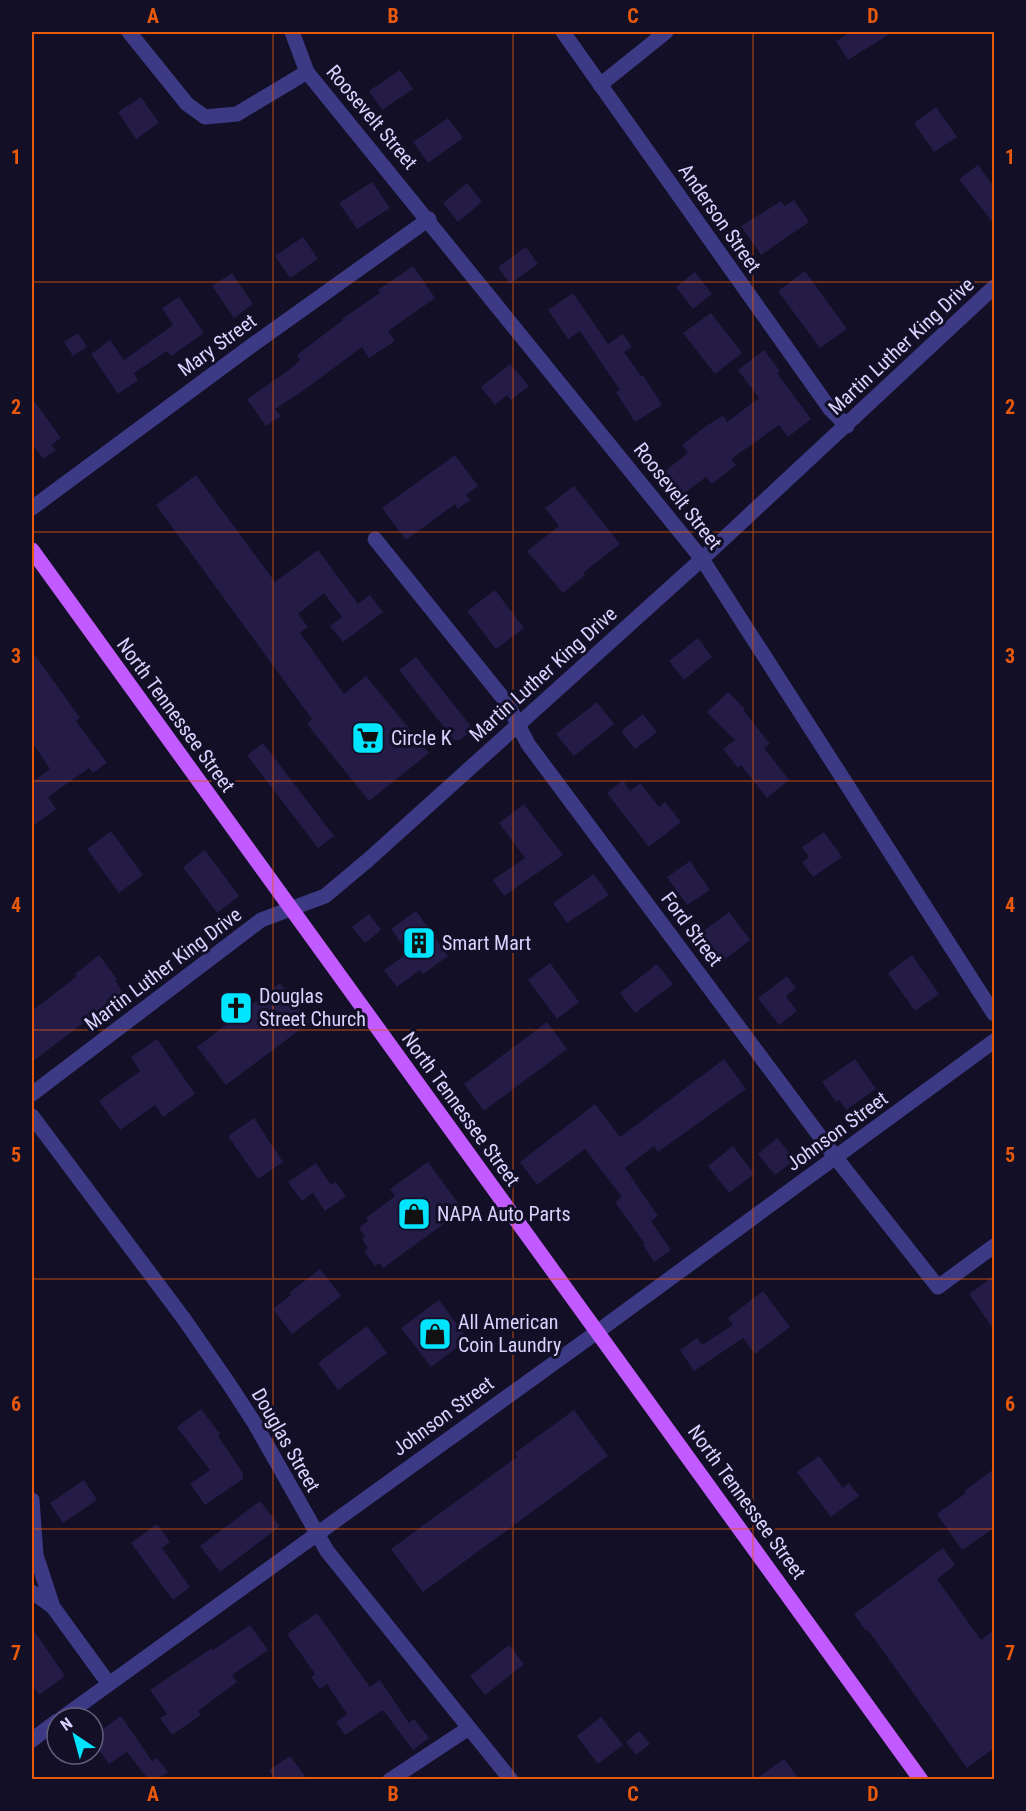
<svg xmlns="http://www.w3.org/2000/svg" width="1026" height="1811" viewBox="0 0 1026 1811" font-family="'Roboto Condensed',sans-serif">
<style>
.building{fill:#241b47}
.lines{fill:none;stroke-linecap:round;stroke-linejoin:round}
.minor{stroke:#3d3a85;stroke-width:15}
.major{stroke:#c25bff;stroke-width:15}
.grid{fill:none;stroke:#e8590c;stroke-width:1.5;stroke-opacity:0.55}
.labels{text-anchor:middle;stroke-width:6;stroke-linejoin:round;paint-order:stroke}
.street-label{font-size:20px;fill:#d9d4ff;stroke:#130f26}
.poi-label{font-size:20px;fill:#d9d4ff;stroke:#130f26;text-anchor:start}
.neatline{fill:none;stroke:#e8590c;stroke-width:2}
.grid-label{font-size:20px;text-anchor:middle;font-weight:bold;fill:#e8590c}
</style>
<rect width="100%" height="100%" fill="#130f26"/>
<!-- building -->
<path class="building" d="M851 32H893L848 60 836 41Z
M400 70 413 89 382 110 369 91Z
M141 97 159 123 136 139 118 112Z
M936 107 957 137 934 152 914 123Z
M448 118 463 138 428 163 413 142Z
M978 165 994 187V224L959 179Z
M372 182 390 208 357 229 339 203Z
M467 183 482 202 458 222 443 203Z
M794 200 809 222 761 255 741 226 781 201 784 206Z
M303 237 318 259 290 278 275 256Z
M526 247 538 264 510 284 498 267Z
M413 266 435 298 388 331 395 341 369 358 362 347 304 390 275 409 281 416 266 426 247 399 289 370 300 360 297 355 343 320 342 319 380 293 378 290Z
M805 271 847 329 820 348 778 291Z
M695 272 712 294 693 309 676 287Z
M232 273 253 304 234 318 212 286Z
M573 293 608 344 623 334 632 347 624 352 641 376 643 375 662 405 635 422 616 392 620 390 580 331 568 339 548 310Z
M179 297 204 333 171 356 167 351 134 373 138 380 118 394 91 354 110 340 124 360 173 325 162 308Z
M711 313 742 353 715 374 683 333Z
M78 333 87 347 73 356 64 342Z
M764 350 780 371 777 373 811 419 788 437 779 425 731 459 736 465 712 484 706 477 679 497 661 474 688 453 682 445 706 426 723 416 727 422 759 398 738 370Z
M510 364 529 386 511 400 507 395 495 405 481 387Z
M32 398 61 438 51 445 56 450 43 459 32 444Z
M455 455 478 486 466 495 470 500 458 509 455 504 406 540 382 508Z
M196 475 275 582 318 550 358 604 370 595 383 612 343 642 330 626 342 617 324 593 298 614 308 627 300 633 344 694 366 676 429 753 369 801 307 724 312 719 156 505Z
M574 486 620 544 583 573 585 575 563 593 527 551 559 526 545 508Z
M495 590 524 628 496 649 467 611Z
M698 638 712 657 684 680 669 661Z
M32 651 80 718 76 721 107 763 93 773 89 768 48 797 56 809 32 827V775L35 780 50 769 32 742Z
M416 657 473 729 460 740H454L399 670Z
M728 692 745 709 743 710 770 744 764 748 789 780 767 798 741 765 738 768 723 749 735 740 707 712Z
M597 702 614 724 574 756 556 734Z
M643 714 657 732 635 749 621 731Z
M263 743 334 836 318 848 247 755Z
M623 780 630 791 640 783 659 807 665 802 681 822 649 847 607 793Z
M524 804 563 855 504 896 493 880 525 858 499 823Z
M111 831 143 875 119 893 87 849Z
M824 832 842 857 813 877 802 862 809 857 802 847Z
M205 850 239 896 217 913 183 867Z
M690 861 710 890 687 905 667 877Z
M594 874 609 895 567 923 553 903Z
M416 911 448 956 423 974 420 970 397 987 384 970 408 953 391 929Z
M729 912 750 940 723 961 702 932Z
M369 914 381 930 365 943 352 927Z
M99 955 117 979 115 980 123 993 32 1062V1011L77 976 75 974Z
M912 955 939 994 915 1011 888 973Z
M550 963 579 1002 557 1019 528 980Z
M657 964 673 984 635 1013 620 993Z
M787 976 796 988 786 996 797 1011 779 1025 758 998Z
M280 983 310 1022 226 1085 197 1047Z
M547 1022 567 1049 484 1111 464 1084Z
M157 1039 195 1094 163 1117 155 1105 120 1130 99 1101 140 1071 131 1057Z
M724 1059 746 1089 658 1152 654 1146 625 1168 658 1216 651 1221 671 1250 654 1262 643 1245 645 1244 615 1202 622 1197 585 1149 537 1185 520 1162 595 1104 620 1137Z
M855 1059 876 1089 846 1110 839 1100 836 1102 822 1082Z
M254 1118 283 1162 258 1179 228 1136Z
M777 1138 795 1160 775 1175 758 1154Z
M733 1146 754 1174 729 1193 708 1166Z
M428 1162 463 1210 383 1268 380 1263 375 1266 364 1251 368 1248 362 1239 365 1237 359 1228 368 1221 366 1218 395 1196 390 1189Z
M316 1163 331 1185 336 1182 346 1196 325 1211 313 1193 302 1201 288 1182Z
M320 1269 341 1296 292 1334 273 1309 291 1295 289 1293Z
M994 1276V1330L969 1294Z
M763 1291 790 1327 755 1354 743 1338 694 1371 680 1350 697 1338 702 1345 733 1325 728 1318Z
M439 1300 468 1339 431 1367 401 1328Z
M367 1326 387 1353 338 1390 318 1363Z
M201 1409 220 1434 218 1436 243 1473V1479L205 1505 190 1484 210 1470 177 1427Z
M574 1410 608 1456 423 1592 391 1549 517 1457 515 1453Z
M819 1456 843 1488 849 1483 859 1496 831 1517 797 1472Z
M994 1469V1528L962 1550 937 1514 966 1493 964 1491Z
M84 1480 97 1500 63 1523 50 1503Z
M260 1501 280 1526 220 1572 200 1546Z
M157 1524 170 1542 162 1548 190 1587 173 1600 131 1543Z
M943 1548 955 1565 937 1579 981 1640 994 1630V1748L967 1768 868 1630 866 1631 854 1614Z
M317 1613 370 1687 380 1680 409 1723 414 1719 429 1738 413 1750 383 1710 345 1735 336 1722 347 1714 327 1684 320 1689 311 1677 315 1674 287 1634Z
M250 1625 268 1650 232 1675 237 1682 198 1711 201 1715 172 1735 160 1718 167 1714 150 1690 212 1648 213 1650Z
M32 1628 65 1676 39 1695 32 1685Z
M509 1645 524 1664 485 1695 470 1676Z
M121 1716 152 1761 157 1758 168 1772 158 1779H148L127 1752 109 1764 93 1742V1736Z
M601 1717 623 1745 598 1764 577 1736Z
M639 1731 650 1744 636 1755 626 1742Z
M290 1756 307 1779H275L269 1770Z
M784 1759 799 1779H756Z"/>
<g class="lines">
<!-- minor -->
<path class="minor" d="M129 32 187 104 205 117 237 114 307 72
M292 32 307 72 702 559 994 1014
M563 32 830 409 847 426
M600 85 666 32
M32 508 251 346 429 219
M375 539 507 703 528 744 836 1158 938 1287 994 1246
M32 1094 261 920 325 896 368 860 702 559 994 287
M32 1116 184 1319 229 1384 255 1424 327 1551 511 1780
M32 1500 36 1555 53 1607
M32 1592 53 1607 109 1684
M62 1718 597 1332 994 1041
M32 1740 57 1721
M390 1780 469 1728"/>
<!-- major -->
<path class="major" d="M32 550 921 1780"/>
</g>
<!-- grid -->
<path class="grid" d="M273 32V1780M513 32V1780M753 32V1780M32 282H994M32 532H994M32 781H994M32 1030H994M32 1279H994M32 1529H994"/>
<!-- icons -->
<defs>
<symbol id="supermarket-square" viewBox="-11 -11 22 22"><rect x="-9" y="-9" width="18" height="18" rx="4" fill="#00e5ff" stroke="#130f26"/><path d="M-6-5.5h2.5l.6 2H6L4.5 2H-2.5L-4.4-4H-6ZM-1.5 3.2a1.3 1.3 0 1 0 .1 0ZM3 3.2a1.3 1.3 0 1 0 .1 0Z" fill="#111"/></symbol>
<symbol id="building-square" viewBox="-11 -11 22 22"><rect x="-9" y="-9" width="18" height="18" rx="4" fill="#00e5ff" stroke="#130f26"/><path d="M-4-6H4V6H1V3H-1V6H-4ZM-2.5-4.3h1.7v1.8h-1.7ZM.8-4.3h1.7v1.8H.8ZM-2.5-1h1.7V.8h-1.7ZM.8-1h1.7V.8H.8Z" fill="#111"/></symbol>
<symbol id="church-square" viewBox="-11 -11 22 22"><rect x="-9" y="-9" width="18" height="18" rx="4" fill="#00e5ff" stroke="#130f26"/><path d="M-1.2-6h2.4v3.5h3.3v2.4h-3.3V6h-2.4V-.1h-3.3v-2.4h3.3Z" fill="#111"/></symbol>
<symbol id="shop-square" viewBox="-11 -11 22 22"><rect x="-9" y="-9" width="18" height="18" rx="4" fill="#00e5ff" stroke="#130f26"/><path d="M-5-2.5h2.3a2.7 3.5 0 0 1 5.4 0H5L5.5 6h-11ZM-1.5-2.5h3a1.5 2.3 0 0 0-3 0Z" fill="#111"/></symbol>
</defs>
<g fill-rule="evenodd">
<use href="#supermarket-square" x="349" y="719" width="38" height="38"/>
<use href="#building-square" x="400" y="924" width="38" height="38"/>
<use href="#church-square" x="217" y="989" width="38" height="38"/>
<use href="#shop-square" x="395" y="1195" width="38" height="38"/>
<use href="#shop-square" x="416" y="1315" width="38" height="38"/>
</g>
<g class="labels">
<!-- street labels -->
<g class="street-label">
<text transform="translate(372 117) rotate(50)" y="7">Roosevelt Street</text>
<text transform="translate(720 218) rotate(55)" y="7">Anderson Street</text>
<text transform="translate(217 345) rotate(-36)" y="7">Mary Street</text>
<text transform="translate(901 346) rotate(-43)" y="7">Martin Luther King Drive</text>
<text transform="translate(678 496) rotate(52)" y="7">Roosevelt Street</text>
<text transform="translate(543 674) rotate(-42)" y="7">Martin Luther King Drive</text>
<text transform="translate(176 715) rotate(54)" y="7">North Tennessee Street</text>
<text transform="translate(692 929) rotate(53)" y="7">Ford Street</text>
<text transform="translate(163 969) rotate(-37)" y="7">Martin Luther King Drive</text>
<text transform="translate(461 1109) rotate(54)" y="7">North Tennessee Street</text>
<text transform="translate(837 1131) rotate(-36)" y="7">Johnson Street</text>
<text transform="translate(443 1416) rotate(-36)" y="7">Johnson Street</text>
<text transform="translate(286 1440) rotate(60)" y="7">Douglas Street</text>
<text transform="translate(747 1502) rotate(54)" y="7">North Tennessee Street</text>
</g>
<!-- poi labels -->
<g class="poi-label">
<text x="391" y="745">Circle K</text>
<text x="442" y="950">Smart Mart</text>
<text x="259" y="1003">Douglas<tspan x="259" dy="23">Street Church</tspan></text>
<text x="437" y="1221">NAPA Auto Parts</text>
<text x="458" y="1329">All American<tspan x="458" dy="23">Coin Laundry</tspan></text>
</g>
</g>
<!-- border -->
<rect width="1026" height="1811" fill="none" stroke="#130f26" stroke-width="66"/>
<!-- north arrow -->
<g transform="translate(75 1736) rotate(324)"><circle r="28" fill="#130f26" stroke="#625e7d" stroke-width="1.5"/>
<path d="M0-4.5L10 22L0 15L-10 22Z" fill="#00e5ff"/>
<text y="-9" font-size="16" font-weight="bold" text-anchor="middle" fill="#d9d4ff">N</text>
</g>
<rect x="33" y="33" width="960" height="1745" class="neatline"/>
<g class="grid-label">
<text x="153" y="23">A</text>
<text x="393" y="23">B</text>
<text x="633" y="23">C</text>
<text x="873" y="23">D</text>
<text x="16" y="164">1</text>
<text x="1010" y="164">1</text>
<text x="16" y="414">2</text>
<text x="1010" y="414">2</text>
<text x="16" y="663">3</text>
<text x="1010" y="663">3</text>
<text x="16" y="912">4</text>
<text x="1010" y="912">4</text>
<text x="16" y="1162">5</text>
<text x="1010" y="1162">5</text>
<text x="16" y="1411">6</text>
<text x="1010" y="1411">6</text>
<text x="16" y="1660">7</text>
<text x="1010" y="1660">7</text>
<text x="153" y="1801">A</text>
<text x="393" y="1801">B</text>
<text x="633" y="1801">C</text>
<text x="873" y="1801">D</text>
</g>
</svg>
